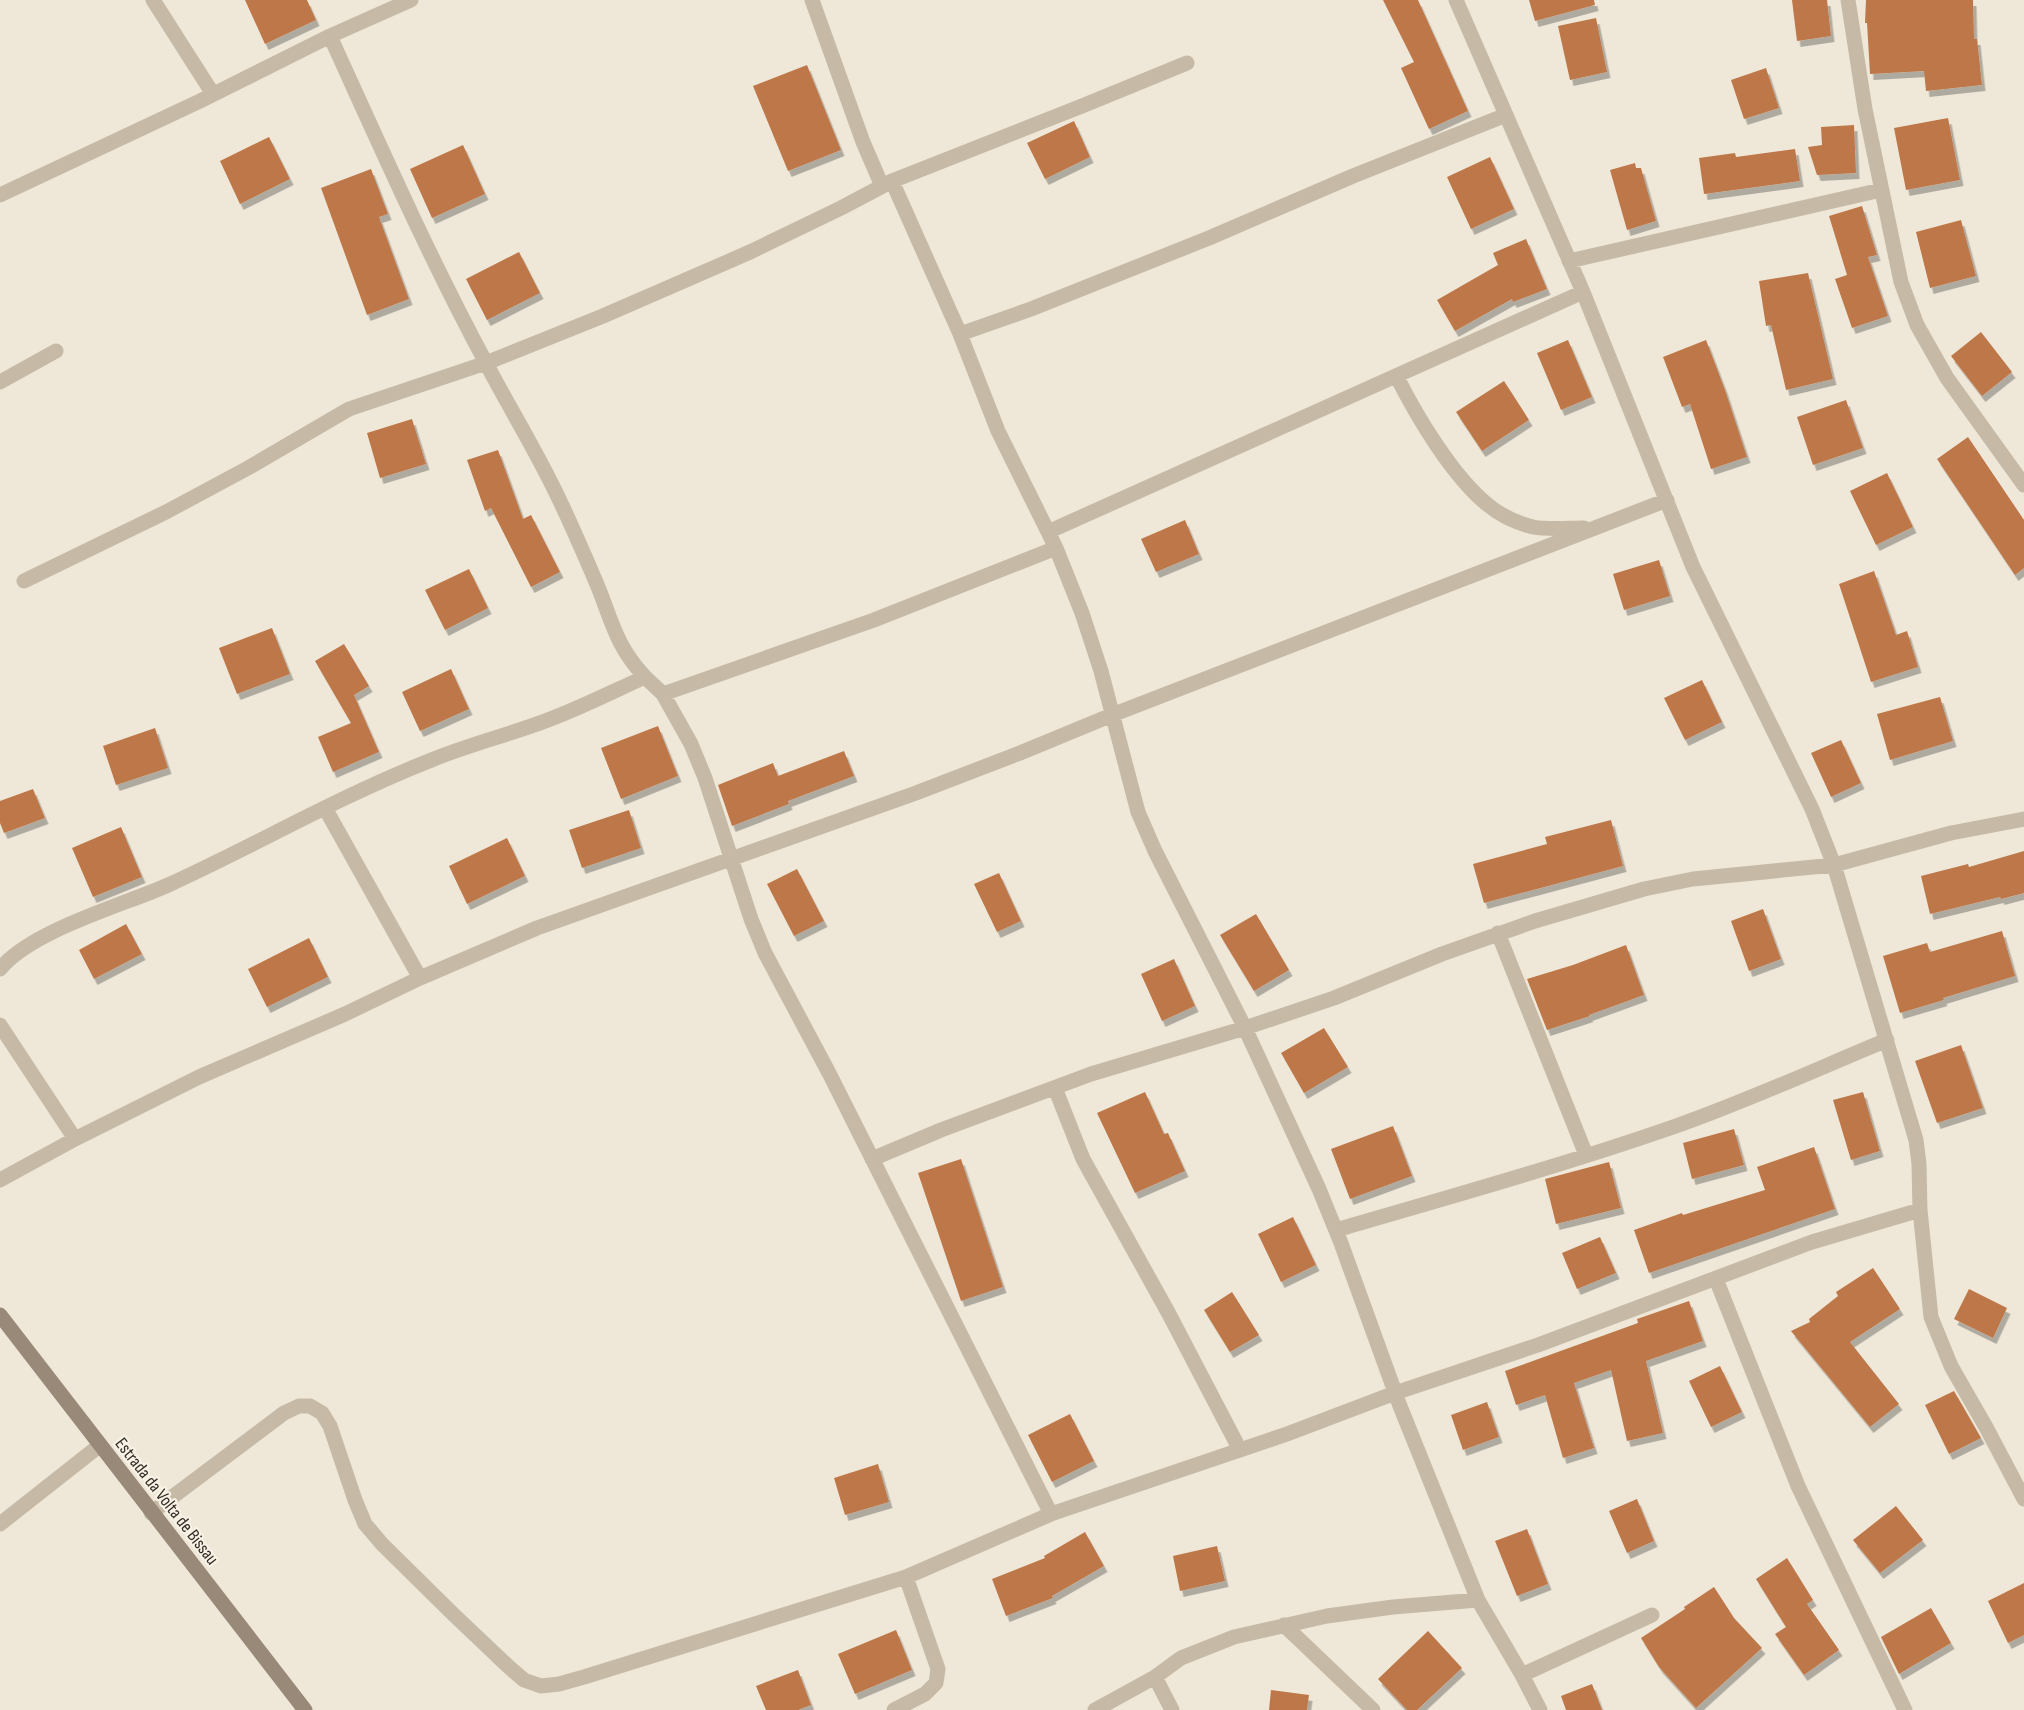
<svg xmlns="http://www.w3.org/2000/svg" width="2024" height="1710" viewBox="0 0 2024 1710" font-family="'Sofia Sans Condensed',sans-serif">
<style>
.building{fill:#be7748;filter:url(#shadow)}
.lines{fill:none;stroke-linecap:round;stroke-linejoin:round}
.street{stroke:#c6baa6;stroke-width:15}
.secondary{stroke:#998978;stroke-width:15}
.labels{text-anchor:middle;stroke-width:4.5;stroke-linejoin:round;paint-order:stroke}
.street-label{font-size:18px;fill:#332c26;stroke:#f7f2e5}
</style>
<defs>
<filter id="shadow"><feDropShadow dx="3.5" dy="6" stdDeviation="0" flood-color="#0004"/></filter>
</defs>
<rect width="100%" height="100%" fill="#efe8d9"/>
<!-- building -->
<path class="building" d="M245 0H307L316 20 265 44Z
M1383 0H1418L1468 111 1429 129 1401 68 1414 62Z
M1529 0H1594L1595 5 1535 21Z
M1792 0H1827L1831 36 1797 41Z
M1866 0H1973L1974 39H1977L1982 85 1926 91 1924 71 1870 74 1867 23H1865Z
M1596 18 1607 72 1570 80 1558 26Z
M807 65 841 150 788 171 753 86Z
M1766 68 1779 108 1744 119 1731 80Z
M1948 118 1960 180 1906 190 1894 128Z
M1074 121 1090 157 1045 179 1027 143Z
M1854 125 1856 173 1817 175 1808 147 1822 145 1821 127Z
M269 137 290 179 240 204 220 161Z
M463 145 485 194 432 218 410 169Z
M1795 149 1800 181 1704 194 1699 158 1735 153 1736 157Z
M1490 157 1514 209 1471 229 1447 177Z
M1635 163 1636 168H1641L1656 221 1627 230 1610 170Z
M371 169 388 214 379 217 409 299 367 315 321 188Z
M1862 206 1877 255 1868 257 1888 316 1852 328 1835 279 1847 275 1829 216Z
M1961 220 1976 276 1930 288 1916 232Z
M1526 239 1547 289 1513 302 1512 299 1455 331 1437 300 1498 265 1493 253Z
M519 252 540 293 487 320 466 279Z
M1808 273 1833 379 1786 390 1771 325 1766 326 1759 281Z
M1981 332 2012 372 1982 396 1951 356Z
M1568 340 1592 397 1561 410 1537 353Z
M1706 340 1725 390 1747 457 1711 469 1690 404 1682 407 1663 357Z
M1504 381 1529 420 1482 451 1456 412Z
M1846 400 1863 448 1813 465 1797 417Z
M412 419 426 464 380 478 367 433Z
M1968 437 2024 520V568L2015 575 1937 459Z
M498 450 523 519 531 515 560 572 531 587 491 508 485 511 467 460Z
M1887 473 1913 527 1876 545 1850 491Z
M1185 520 1199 554 1156 572 1141 539Z
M1659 560 1670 596 1624 610 1613 574Z
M469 569 488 608 445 630 425 590Z
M1874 571 1896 635 1907 631 1918 667 1871 682 1839 584Z
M272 628 290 674 237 694 219 648Z
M344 644 369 686 354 695 379 752 333 772 318 737 351 723 315 661Z
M451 669 469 709 420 731 402 692Z
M1702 680 1722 722 1685 740 1664 698Z
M1940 697 1953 741 1890 760 1877 714Z
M658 726 678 776 621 799 601 748Z
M155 728 168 768 116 785 103 746Z
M1841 740 1861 783 1831 797 1811 753Z
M844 751 854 776 788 801 789 804 732 826 718 785 773 763 778 776Z
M33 789 45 818 4 833 0 823V801Z
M629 810 641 848 582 868 569 830Z
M1611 820 1623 866 1484 903 1473 864 1547 844 1545 837Z
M121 827 142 877 93 897 72 848Z
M507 838 525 876 467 904 449 866Z
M2024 851V893L2001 899 2000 897 1930 914 1921 876 1968 864 1969 867Z
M797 869 824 921 794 936 767 884Z
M999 873 1021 921 997 932 974 884Z
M1763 909 1781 959 1749 971 1731 921Z
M1256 914 1289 970 1254 991 1220 935Z
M126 924 142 954 94 979 79 950Z
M2002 931 2015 976 1943 998 1944 1000 1900 1013 1883 956 1927 943 1930 952Z
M309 938 328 977 267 1007 248 969Z
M1626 945 1644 995 1589 1015 1590 1016 1547 1030 1527 979 1573 965Z
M1174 959 1195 1006 1162 1021 1141 974Z
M1324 1028 1348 1067 1304 1093 1281 1053Z
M1961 1045 1983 1108 1937 1123 1915 1061Z
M1145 1092 1164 1134 1168 1133 1185 1171 1135 1193 1097 1113Z
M1863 1092 1880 1151 1851 1160 1833 1100Z
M1393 1126 1412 1176 1350 1199 1331 1149Z
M1734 1129 1744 1165 1692 1179 1683 1143Z
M1814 1147 1835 1209 1649 1273 1634 1230 1682 1213 1683 1215 1765 1190 1757 1167Z
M961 1159 1003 1287 961 1301 918 1173Z
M1609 1162 1621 1208 1556 1224 1545 1179Z
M1293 1217 1316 1265 1281 1282 1258 1234Z
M1600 1237 1616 1273 1577 1289 1562 1253Z
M1873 1268 1900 1309 1850 1342 1899 1404 1870 1427 1791 1331 1810 1322 1809 1319 1838 1296 1836 1292Z
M1969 1289 2007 1308 1993 1338 1954 1319Z
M1232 1292 1259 1335 1230 1352 1204 1310Z
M1689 1301 1703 1341 1646 1361 1663 1433 1627 1441 1611 1370 1574 1383 1594 1448 1563 1458 1545 1395 1516 1405 1505 1371 1638 1323 1637 1319Z
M1720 1366 1742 1412 1711 1427 1689 1381Z
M1954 1391 1981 1438 1949 1454 1925 1405Z
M1487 1402 1499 1437 1463 1450 1451 1415Z
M1070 1414 1094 1461 1052 1482 1028 1435Z
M878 1464 889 1502 845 1515 834 1478Z
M1637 1499 1654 1541 1627 1553 1609 1511Z
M1896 1506 1923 1540 1880 1573 1853 1540Z
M1527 1529 1548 1584 1517 1596 1495 1541Z
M1085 1532 1104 1566 1052 1596 1053 1598 1006 1616 992 1579 1045 1558 1044 1556Z
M1217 1546 1225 1581 1180 1591 1173 1556Z
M1787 1558 1813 1600 1807 1604 1839 1650 1804 1675 1775 1634 1786 1627 1756 1579Z
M2024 1583V1635L2008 1643 1988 1601Z
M1714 1587 1734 1618 1762 1648 1696 1708 1659 1667 1641 1638 1685 1609 1684 1607Z
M1931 1608 1951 1643 1899 1674 1881 1637Z
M896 1630 912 1670 855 1694 838 1654Z
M1428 1631 1462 1668 1417 1710H1407L1378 1679Z
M798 1670 811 1705 798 1710H766L756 1686Z
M1592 1684 1602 1710H1566L1561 1696Z
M1271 1690 1309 1695 1307 1710H1269Z"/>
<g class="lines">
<!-- street -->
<path class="street" d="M153 0 213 94
M812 0 863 142 882 186
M1456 0 1583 292 1693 567 1812 809 1834 865 1916 1140 1919 1164 1920 1210 1931 1317 1951 1366 1987 1429 2024 1499
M1848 0 1865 109 1901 282 1917 325 1947 378 2024 485
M330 36C380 146 429 257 486 363 510 409 537 452 559 499 572 526 584 554 596 582 612 620 615 645 645 677
M892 181 960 334 998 431 1056 548 1082 613 1101 671 1138 812 1155 851 1245 1028 1319 1189 1341 1243 1400 1406 1478 1600 1522 1675 1540 1710
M0 195 200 101 330 36 411 0
M1569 261 1881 190
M960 334 1031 309 1209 238 1353 176 1506 115
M1397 377C1417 417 1453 477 1488 505 1500 515 1517 523 1533 527 1549 530 1568 528 1584 528
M0 382 56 351
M1050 531 1583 292
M24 581 166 512 248 468 349 409 486 363 603 316 750 252 841 208 892 181 1082 106 1187 63
M325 808 420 978
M1498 933 1586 1155
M0 969C31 931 120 906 166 886 254 846 338 797 429 761 469 744 513 734 553 718 584 706 614 691 645 677L663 694 874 620 1056 548
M0 1025 75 1139
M1055 1088 1083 1159 1169 1314 1240 1450
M872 1159 941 1130 1091 1074 1245 1028 1334 998 1442 954 1535 921 1644 889 1693 879 1834 865 1951 833 2024 819
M0 1180 75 1139 199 1077 345 1014 420 978 537 928 916 793 1020 753 1112 715 1667 500
M1336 1230C1449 1197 1564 1165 1676 1126 1747 1101 1817 1069 1887 1040
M1716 1279 1798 1486 1905 1710
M151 1513 284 1413 299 1406H310L322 1413 330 1426 355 1500 365 1524 382 1544 453 1614 510 1668 524 1680 541 1686 559 1684 584 1677 906 1577 1051 1514 829 1073 765 953 751 919 705 778 691 744 663 694
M1051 1514 1287 1434 1395 1393 1538 1345 1812 1242 1920 1210
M0 1524 99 1446
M1284 1625 1373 1710
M1522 1675 1652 1615
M1155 1677 1172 1710
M894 1710 925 1694 936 1683 938 1669 906 1577
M1095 1710 1155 1677 1181 1658 1234 1637 1327 1616 1393 1607 1478 1600"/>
<!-- secondary -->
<path class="secondary" d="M0 1315 305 1710"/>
</g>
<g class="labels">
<!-- street labels -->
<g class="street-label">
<text transform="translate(167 1501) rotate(52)" y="6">Estrada da Volta de Bissau</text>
</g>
</g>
</svg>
